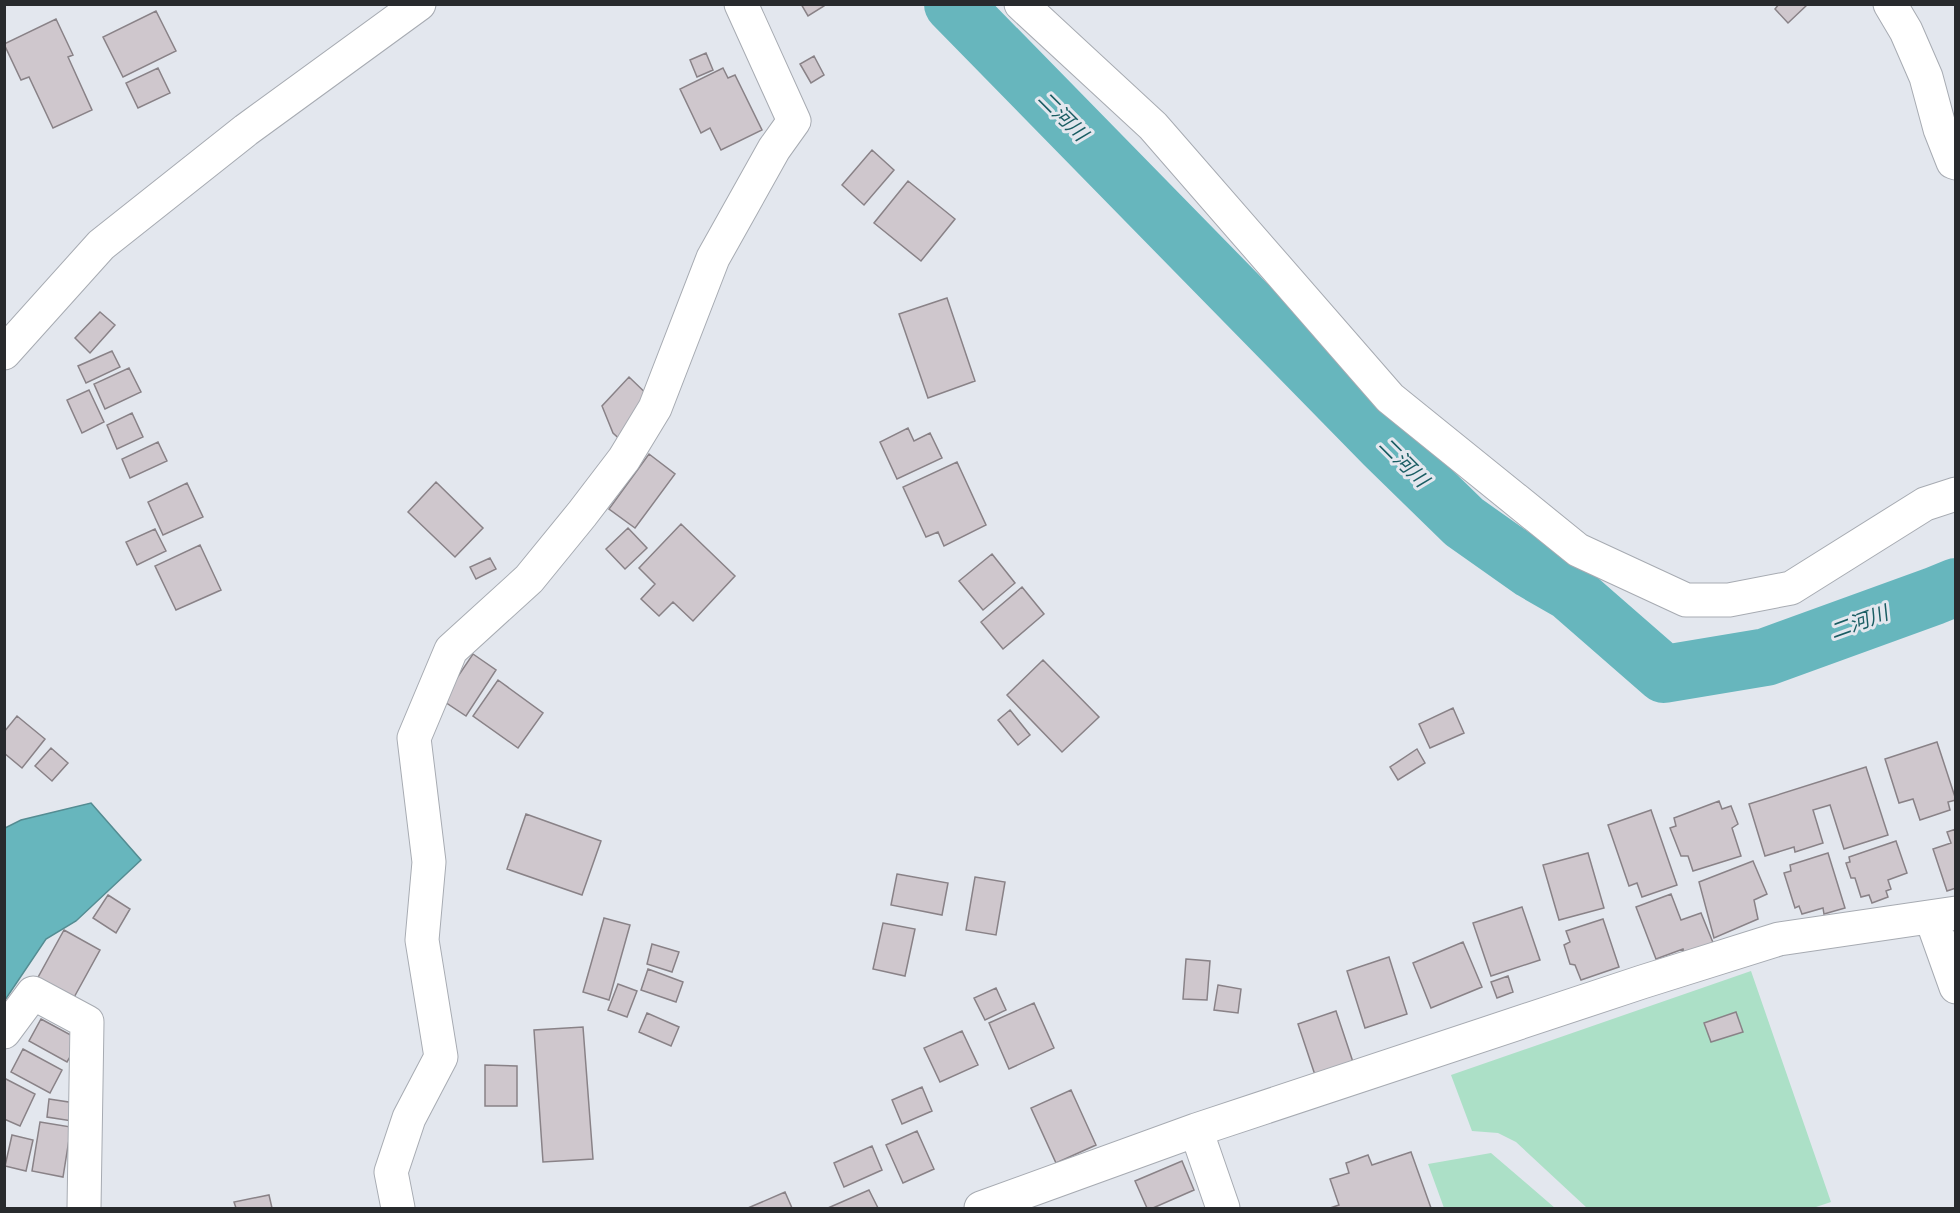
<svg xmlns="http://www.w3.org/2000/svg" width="1960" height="1213" viewBox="0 0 1960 1213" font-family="Arial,'Noto Sans JP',sans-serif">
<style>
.green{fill:#ace0c7}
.water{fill:#67b6bd;stroke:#548c92;stroke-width:1.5}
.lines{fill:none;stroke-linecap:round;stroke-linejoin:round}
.river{stroke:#67b6bd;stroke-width:58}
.building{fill:#cfc7cd;stroke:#898287;stroke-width:1.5}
.minor-casing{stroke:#a7abb2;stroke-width:35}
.minor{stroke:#fff;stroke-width:33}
.labels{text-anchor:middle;stroke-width:6;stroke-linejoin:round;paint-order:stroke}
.water-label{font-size:20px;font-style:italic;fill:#1a5d63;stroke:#e3e7ee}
</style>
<rect width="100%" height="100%" fill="#e3e7ee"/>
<!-- green -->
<path class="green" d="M1751 971 1831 1202 1813 1208H1587L1516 1142 1498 1133 1472 1131 1451 1075Z
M1491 1153 1555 1208H1444L1428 1164Z"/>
<!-- water -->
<path class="water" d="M91 803 141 860 76 921 46 939 5 1000V828L21 820Z"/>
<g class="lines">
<!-- river -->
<path class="river" d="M953 4 1384 444 1464 522 1532 570 1570 592 1664 674 1766 657 1934 596 1956 587"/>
</g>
<!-- building -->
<path class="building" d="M801 4H823L824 6 808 16Z
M1779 4H1808L1788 23 1775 9Z
M156 11 176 51 123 77 103 37Z
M56 19 73 55 68 57 92 110 53 128 29 77 21 80 4 44Z
M706 53 713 70 697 77 690 60Z
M814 56 824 75 811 83 800 64Z
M158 68 170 93 138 108 126 83Z
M723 68 728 78 735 75 762 130 721 150 710 128 701 133 680 89Z
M872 150 894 170 864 205 842 185Z
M908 181 955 219 921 261 874 223Z
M947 298 975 381 928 398 899 314Z
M100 312 115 325 90 353 75 338Z
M112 351 120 367 86 383 78 366Z
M129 368 141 392 105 409 94 384Z
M629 377 653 400 625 444 613 433 602 406Z
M89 390 104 422 82 433 67 400Z
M132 413 143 437 117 449 107 425Z
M908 428 914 441 930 433 942 458 897 479 880 442Z
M158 442 167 461 130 478 122 459Z
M649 454 675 474 635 528 609 509Z
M957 462 986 525 944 546 938 532 926 537 903 487Z
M436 482 483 528 455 557 408 512Z
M187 483 203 517 163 535 148 502Z
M681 524 735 576 693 621 673 602 659 616 641 599 655 584 639 568Z
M628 528 647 548 625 569 606 549Z
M155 529 166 551 137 565 126 542Z
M200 545 221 590 176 610 155 566Z
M992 554 1015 583 983 610 959 581Z
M490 558 496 569 476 579 470 567Z
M1022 587 1044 614 1003 649 981 622Z
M473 654 496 670 466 716 442 700Z
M1043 660 1099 717 1062 752 1007 695Z
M498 680 543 713 518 748 473 716Z
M1453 708 1464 733 1430 748 1419 724Z
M1010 710 1030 735 1018 745 998 720Z
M17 716 45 739 22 768 4 753V732Z
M1937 742 1956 800 1948 802 1950 810 1920 820 1913 799 1899 803 1885 759Z
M51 748 68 763 52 781 35 766Z
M1417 749 1425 763 1398 780 1390 767Z
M1866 767 1888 835 1844 849 1830 805 1813 810 1823 843 1795 852 1794 847 1765 856 1749 804Z
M1719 801 1722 809 1731 806 1738 824 1732 828 1741 856 1693 871 1688 856H1681L1670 828 1676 826 1674 818Z
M1651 810 1677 885 1642 897 1637 883 1629 886 1608 825Z
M526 814 601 841 582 895 507 869Z
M1956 829V888L1947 891 1933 849 1951 843 1947 832Z
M1896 841 1907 873 1888 880 1891 889 1886 891 1888 897 1872 903 1869 895 1861 897 1855 878H1851L1846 863 1850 862 1849 857Z
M1588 853 1604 908 1559 920 1543 865Z
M1828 853 1845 908 1824 914 1823 908 1802 914 1799 906 1795 908 1784 873 1791 871 1790 865Z
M1753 861 1767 894 1754 900 1758 919 1714 938 1699 882Z
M897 874 948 883 942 915 891 905Z
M975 877 1005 882 996 935 966 930Z
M1671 894 1681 920 1701 913 1714 945 1685 956 1683 949 1656 959 1636 907Z
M108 895 130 909 116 933 93 918Z
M1522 907 1540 960 1491 976 1473 923Z
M604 918 630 925 609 1000 583 992Z
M1603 919 1619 967 1581 980 1575 965 1570 964 1564 945 1570 942 1566 931Z
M883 923 915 929 905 976 873 969Z
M64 930 100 950 72 1001 36 981Z
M1463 942 1482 987 1431 1008 1413 963Z
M652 944 679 952 672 972 647 964Z
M1389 957 1407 1014 1365 1028 1347 971Z
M1186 959 1210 961 1207 1000 1183 999Z
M648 969 683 982 676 1002 641 990Z
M1508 976 1513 992 1497 998 1491 982Z
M618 984 637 991 627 1017 608 1010Z
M1218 985 1241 989 1238 1013 1214 1010Z
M996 988 1006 1010 985 1020 974 998Z
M1034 1003 1054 1048 1009 1069 989 1023Z
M1336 1011 1354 1065 1316 1078 1298 1024Z
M1736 1012 1743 1032 1711 1042 1704 1023Z
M647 1013 679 1027 671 1046 639 1032Z
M41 1019 80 1040 67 1062 29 1041Z
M583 1027 593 1159 543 1162 534 1030Z
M962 1031 978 1065 940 1082 924 1048Z
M23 1049 62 1070 50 1093 11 1072Z
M485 1065 517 1066V1106H485Z
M4 1078 35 1094 20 1126 4 1119Z
M922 1087 932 1111 902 1124 892 1100Z
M1071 1090 1096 1145 1056 1163 1031 1108Z
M49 1099 75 1103 72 1121 47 1117Z
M40 1122 71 1127 63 1177 32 1171Z
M917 1131 934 1169 903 1183 886 1145Z
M12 1135 33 1140 26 1171 5 1166Z
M872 1146 882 1170 844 1187 834 1163Z
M1411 1152 1431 1208H1330L1339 1205 1330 1179 1349 1173 1346 1163 1368 1155 1372 1165Z
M1182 1161 1194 1190 1153 1208H1147L1135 1181Z
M869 1190 878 1208H828Z
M785 1192 792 1208H748Z
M269 1195 272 1208H236L234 1202Z"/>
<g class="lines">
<defs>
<path id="minor" d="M1021 4 1153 126 1390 398 1578 550 1686 600H1729L1791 588 1925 504 1956 494
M1890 4 1906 31 1926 77 1940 129 1953 162 1956 163
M4 353 101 245 246 130 419 4
M1931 917 1956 987
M4 1032 33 993 87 1022 84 1208
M1196 1130 1223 1208
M398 1208 391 1172 409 1118 441 1057 422 940 429 862 414 738 451 650 529 579 582 514 624 459 655 408 713 258 774 149 794 121 741 4
M981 1208 1196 1130 1642 982 1779 939 1956 913"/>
</defs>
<!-- minor casing -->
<use href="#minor" class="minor-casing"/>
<!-- minor -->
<use href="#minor" class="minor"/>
</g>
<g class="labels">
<!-- water labels -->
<g class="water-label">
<text transform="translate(1063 116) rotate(45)" y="7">二河川</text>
<text transform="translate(1404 462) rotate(45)" y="7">二河川</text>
<text transform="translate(1859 622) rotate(-20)" y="7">二河川</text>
</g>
</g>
<!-- border -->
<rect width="1960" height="1213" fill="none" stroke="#282a2d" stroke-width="12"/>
</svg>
